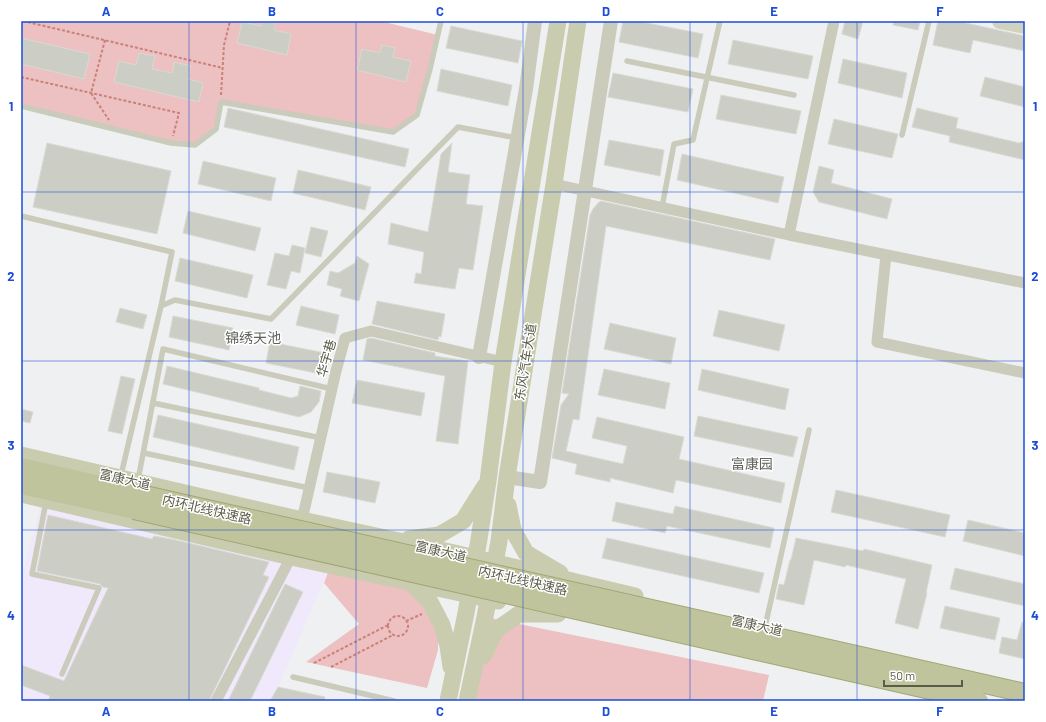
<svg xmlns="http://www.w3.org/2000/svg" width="1046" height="722" viewBox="0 0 1046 722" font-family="Barlow,'Noto Sans SC',sans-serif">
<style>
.commercial{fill:#efe9fb}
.green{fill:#edc0c1}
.building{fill:#cccec6;stroke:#d8dad3}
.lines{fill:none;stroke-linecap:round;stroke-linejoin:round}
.trunk-casing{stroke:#a1a774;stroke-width:20}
.path{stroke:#c98179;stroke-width:2;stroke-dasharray:3 2;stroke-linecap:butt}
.service{stroke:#cacbbb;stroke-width:5.5}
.minor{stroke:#cacbbb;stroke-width:11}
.tertiary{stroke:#cacbbb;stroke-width:14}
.secondary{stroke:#d0d2be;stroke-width:16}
.primary{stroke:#caccb0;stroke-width:17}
.trunk{stroke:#c0c49c;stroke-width:18}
.trunk-bridge-casing{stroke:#a1a774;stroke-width:20;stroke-linecap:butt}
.trunk-bridge{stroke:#c0c49c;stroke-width:18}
.grid{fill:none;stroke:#1d4ed8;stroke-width:1;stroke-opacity:0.55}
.labels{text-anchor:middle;stroke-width:3;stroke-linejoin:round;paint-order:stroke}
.street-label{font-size:13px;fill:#5a5b48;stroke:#fff}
.neighbourhood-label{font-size:14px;fill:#62635c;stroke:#fff}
.neatline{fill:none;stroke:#1d4ed8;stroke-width:1.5}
.grid-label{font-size:13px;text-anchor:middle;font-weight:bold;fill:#1d4ed8}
</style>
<rect width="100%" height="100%" fill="#eff0f1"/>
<!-- commercial -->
<path class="commercial" d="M41 504 331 565 278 687 341 701H21V580Z"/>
<!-- green -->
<path class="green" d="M21 21H380L438 35 417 115 393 132 221 102 216 129 195 145 171 143 21 106Z
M331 565 401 580 426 604 438 628V650L427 688 306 662 359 624 324 583Z
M485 617 769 675 763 701H466Z"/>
<!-- building -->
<path class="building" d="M262 21H276L274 30 291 34 287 55 237 43 242 22 261 26Z
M623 21H637L703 34 698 58 619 42Z
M845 21H863L858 39 842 34Z
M894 21H920L918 30 893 25Z
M938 21H957L1025 36V51L973 40 970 53 933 45Z
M451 26 522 41 518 63 446 48Z
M21 38 90 54 84 79 21 64Z
M733 40 813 56 808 79 728 64Z
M382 45 395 48 393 57 411 61 406 82 357 70 362 49 380 53Z
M139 53 155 56 152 69 172 73 174 62 191 66 188 79 203 83 199 102 114 82 119 61 136 65Z
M843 59 907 73 902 98 838 83Z
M441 69 512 85 508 106 437 91Z
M613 73 693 89 688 112 608 97Z
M985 77 1025 87V107L980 96Z
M721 95 801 111 796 134 716 119Z
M228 108 409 149 405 167 224 127Z
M917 108 958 118 956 128 1019 143 1025 141V160L949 142 950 136 912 127Z
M834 119 898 134 892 158 828 144Z
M609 140 664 150 660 176 604 165Z
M47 143 171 171 157 234 33 207Z
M452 143 448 172 470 175 466 204 483 206 473 270 459 268 455 289 414 283 416 273 421 274 424 252 388 244 391 223 428 232 441 154Z
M682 154 784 177 778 203 677 180Z
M203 161 276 178 271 201 198 184Z
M819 166 834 170 831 183 892 199 887 219 819 202 813 192Z
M298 170 371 187 365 210 293 193Z
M601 201 775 239 770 260 606 226 579 420 573 419 566 451 623 464 627 446 592 438 597 417 684 437 679 459 785 483 781 503 676 480 673 493 610 478V482L575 474 577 464 552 458 561 405 569 394 562 393 590 215 593 209 598 203Z
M188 211 261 228 255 251 183 233Z
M311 227 328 231 321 257 305 253Z
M292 245 305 248 300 273 291 271 286 289 267 285 275 253 289 256Z
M357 256 369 264 359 301 340 296 342 289 327 285 330 271 338 273 355 263Z
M180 258 253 275 247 298 175 281Z
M377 301 445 314 441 337 439 336 438 340 372 324Z
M301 306 339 315 335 334 296 325Z
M120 308 147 315 143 329 116 322Z
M719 310 785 325 779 351 713 336Z
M173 316 233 328 229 350 169 337Z
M610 323 676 338 671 364 604 349Z
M371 338 435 353V356L468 361 458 444 436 441 445 376 363 360 367 339Z
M270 342 330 354 326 375 266 363Z
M167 366 259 388V390L291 398 298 396 300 386 321 391 319 402 311 412 299 417 163 384Z
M604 369 670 383 665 409 598 395Z
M702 369 789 389 785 410 698 390Z
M121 376 135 379 122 434 108 431Z
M357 380 425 393 421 416 352 403Z
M21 409 33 412 30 423 21 421Z
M158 415 299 447 294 470 153 437Z
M698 416 798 437 793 457 694 436Z
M327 472 380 482 375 503 323 492Z
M836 490 950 515 945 537 831 512Z
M616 502 673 514 675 506 774 528 770 548 667 526 665 533 612 521Z
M48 515 152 539 154 536 176 540 269 562 263 575 269 577 209 701H48L50 696 21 685V665L64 681 108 588 103 587 100 584 37 571Z
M968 520 1025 533V556L963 541Z
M607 538 764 573 759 593 602 558Z
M796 538 863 551 864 549 932 565 926 593H927L918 629 895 623 906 579 846 565 845 567 814 560 804 605 776 599 779 584 784 585 790 560H791Z
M955 568 1025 584V606L950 589Z
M285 584 303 592 250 701H228Z
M945 606 1000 618 995 640 940 628Z
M1022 622 1025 623V659L999 653 1002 637 1017 640Z
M278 687 325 697 324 701H270Z"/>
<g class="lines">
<defs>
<path id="trunk" d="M21 467 136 493
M21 485 134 510"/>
</defs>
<!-- trunk casing -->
<use href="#trunk" class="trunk-casing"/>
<!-- path -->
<path class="path" d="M23 21 223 68
M105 40 91 93 109 120
M21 77 179 113 173 136
M221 95 224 45 230 21
M388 626a10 10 0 1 1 20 0a10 10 0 1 1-20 0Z
M406 621 422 614
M314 663 388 625
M331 667 393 635"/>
<!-- service -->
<path class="service" d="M627 61 794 95
M21 106 171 143 195 145 216 129 221 102 393 132 417 115 430 69 441 21
M902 135 929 21
M662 207 674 144 693 140 720 21
M21 216 172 252 161 306 121 475
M161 306 175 300 271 319 458 127 517 138
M153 403 321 438
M144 453 309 488
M138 480 163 349 332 389
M46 502 32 574 99 588 62 674
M765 627 809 430
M293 677 394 701"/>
<!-- minor -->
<path class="minor" d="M554 184 789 235 834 21
M789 235 1025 283
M886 255 877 342 1025 373
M302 520 336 371 345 338 371 331 503 362
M216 701 291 557"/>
<!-- tertiary -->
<path class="tertiary" d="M479 357 526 89 535 21
M507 477 540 482 611 21"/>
<!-- secondary -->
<path class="secondary" d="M1000 21 1025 26"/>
<!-- primary -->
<path class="primary" d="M21 455 302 520 450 552 635 596
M21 494 291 557 498 601
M508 505 513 530 526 553 560 573
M409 539 439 535 463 521 485 486
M410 582 430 602 442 625 448 646 451 667
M483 656 496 630 519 614H558
M448 701 466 613 479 539 488 481 503 362 558 21
M467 701 485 617 499 541 507 477 554 184 578 21"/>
<!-- trunk -->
<use href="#trunk" class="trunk"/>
<defs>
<path id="trunk-bridge" d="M136 493 1025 693
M134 510 979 701"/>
</defs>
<!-- trunk-bridge casing -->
<use href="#trunk-bridge" class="trunk-bridge-casing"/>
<!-- trunk-bridge -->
<use href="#trunk-bridge" class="trunk-bridge"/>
</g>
<!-- grid -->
<path class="grid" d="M189 21V701M356 21V701M523 21V701M690 21V701M857 21V701M21 192H1025M21 361H1025M21 530H1025"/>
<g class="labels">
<!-- street labels -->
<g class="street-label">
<text transform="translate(326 358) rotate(-74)" y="5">华宇巷</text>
<text transform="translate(525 362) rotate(-81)" y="5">东风汽车大道</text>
<text transform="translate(125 479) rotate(13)" y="5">富康大道</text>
<text transform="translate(207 509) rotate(13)" y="5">内环北线快速路</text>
<text transform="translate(441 551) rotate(13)" y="5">富康大道</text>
<text transform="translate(523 580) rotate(13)" y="5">内环北线快速路</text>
<text transform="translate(757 625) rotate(13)" y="5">富康大道</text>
</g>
<!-- neighbourhood labels -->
<g class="neighbourhood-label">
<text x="253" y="343">锦绣天池</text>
<text x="752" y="469">富康园</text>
</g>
</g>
<!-- border -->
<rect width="1046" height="722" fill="none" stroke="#ffffff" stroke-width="44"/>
<!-- scale -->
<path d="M884 680v6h78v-6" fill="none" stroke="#5a5b48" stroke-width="2"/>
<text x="890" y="680" font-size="12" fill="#5a5b48" stroke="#ffffff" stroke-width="3" paint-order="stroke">50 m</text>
<rect x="22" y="22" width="1002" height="678" class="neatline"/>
<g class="grid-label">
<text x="106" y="16">A</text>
<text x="272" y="16">B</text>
<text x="440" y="16">C</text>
<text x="606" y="16">D</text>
<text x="774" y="16">E</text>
<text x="940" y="16">F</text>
<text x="11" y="111">1</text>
<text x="1035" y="111">1</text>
<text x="11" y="281">2</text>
<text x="1035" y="281">2</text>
<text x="11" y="450">3</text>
<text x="1035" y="450">3</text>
<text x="11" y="620">4</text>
<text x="1035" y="620">4</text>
<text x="106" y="716">A</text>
<text x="272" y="716">B</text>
<text x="440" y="716">C</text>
<text x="606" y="716">D</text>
<text x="774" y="716">E</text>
<text x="940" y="716">F</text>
</g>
</svg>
